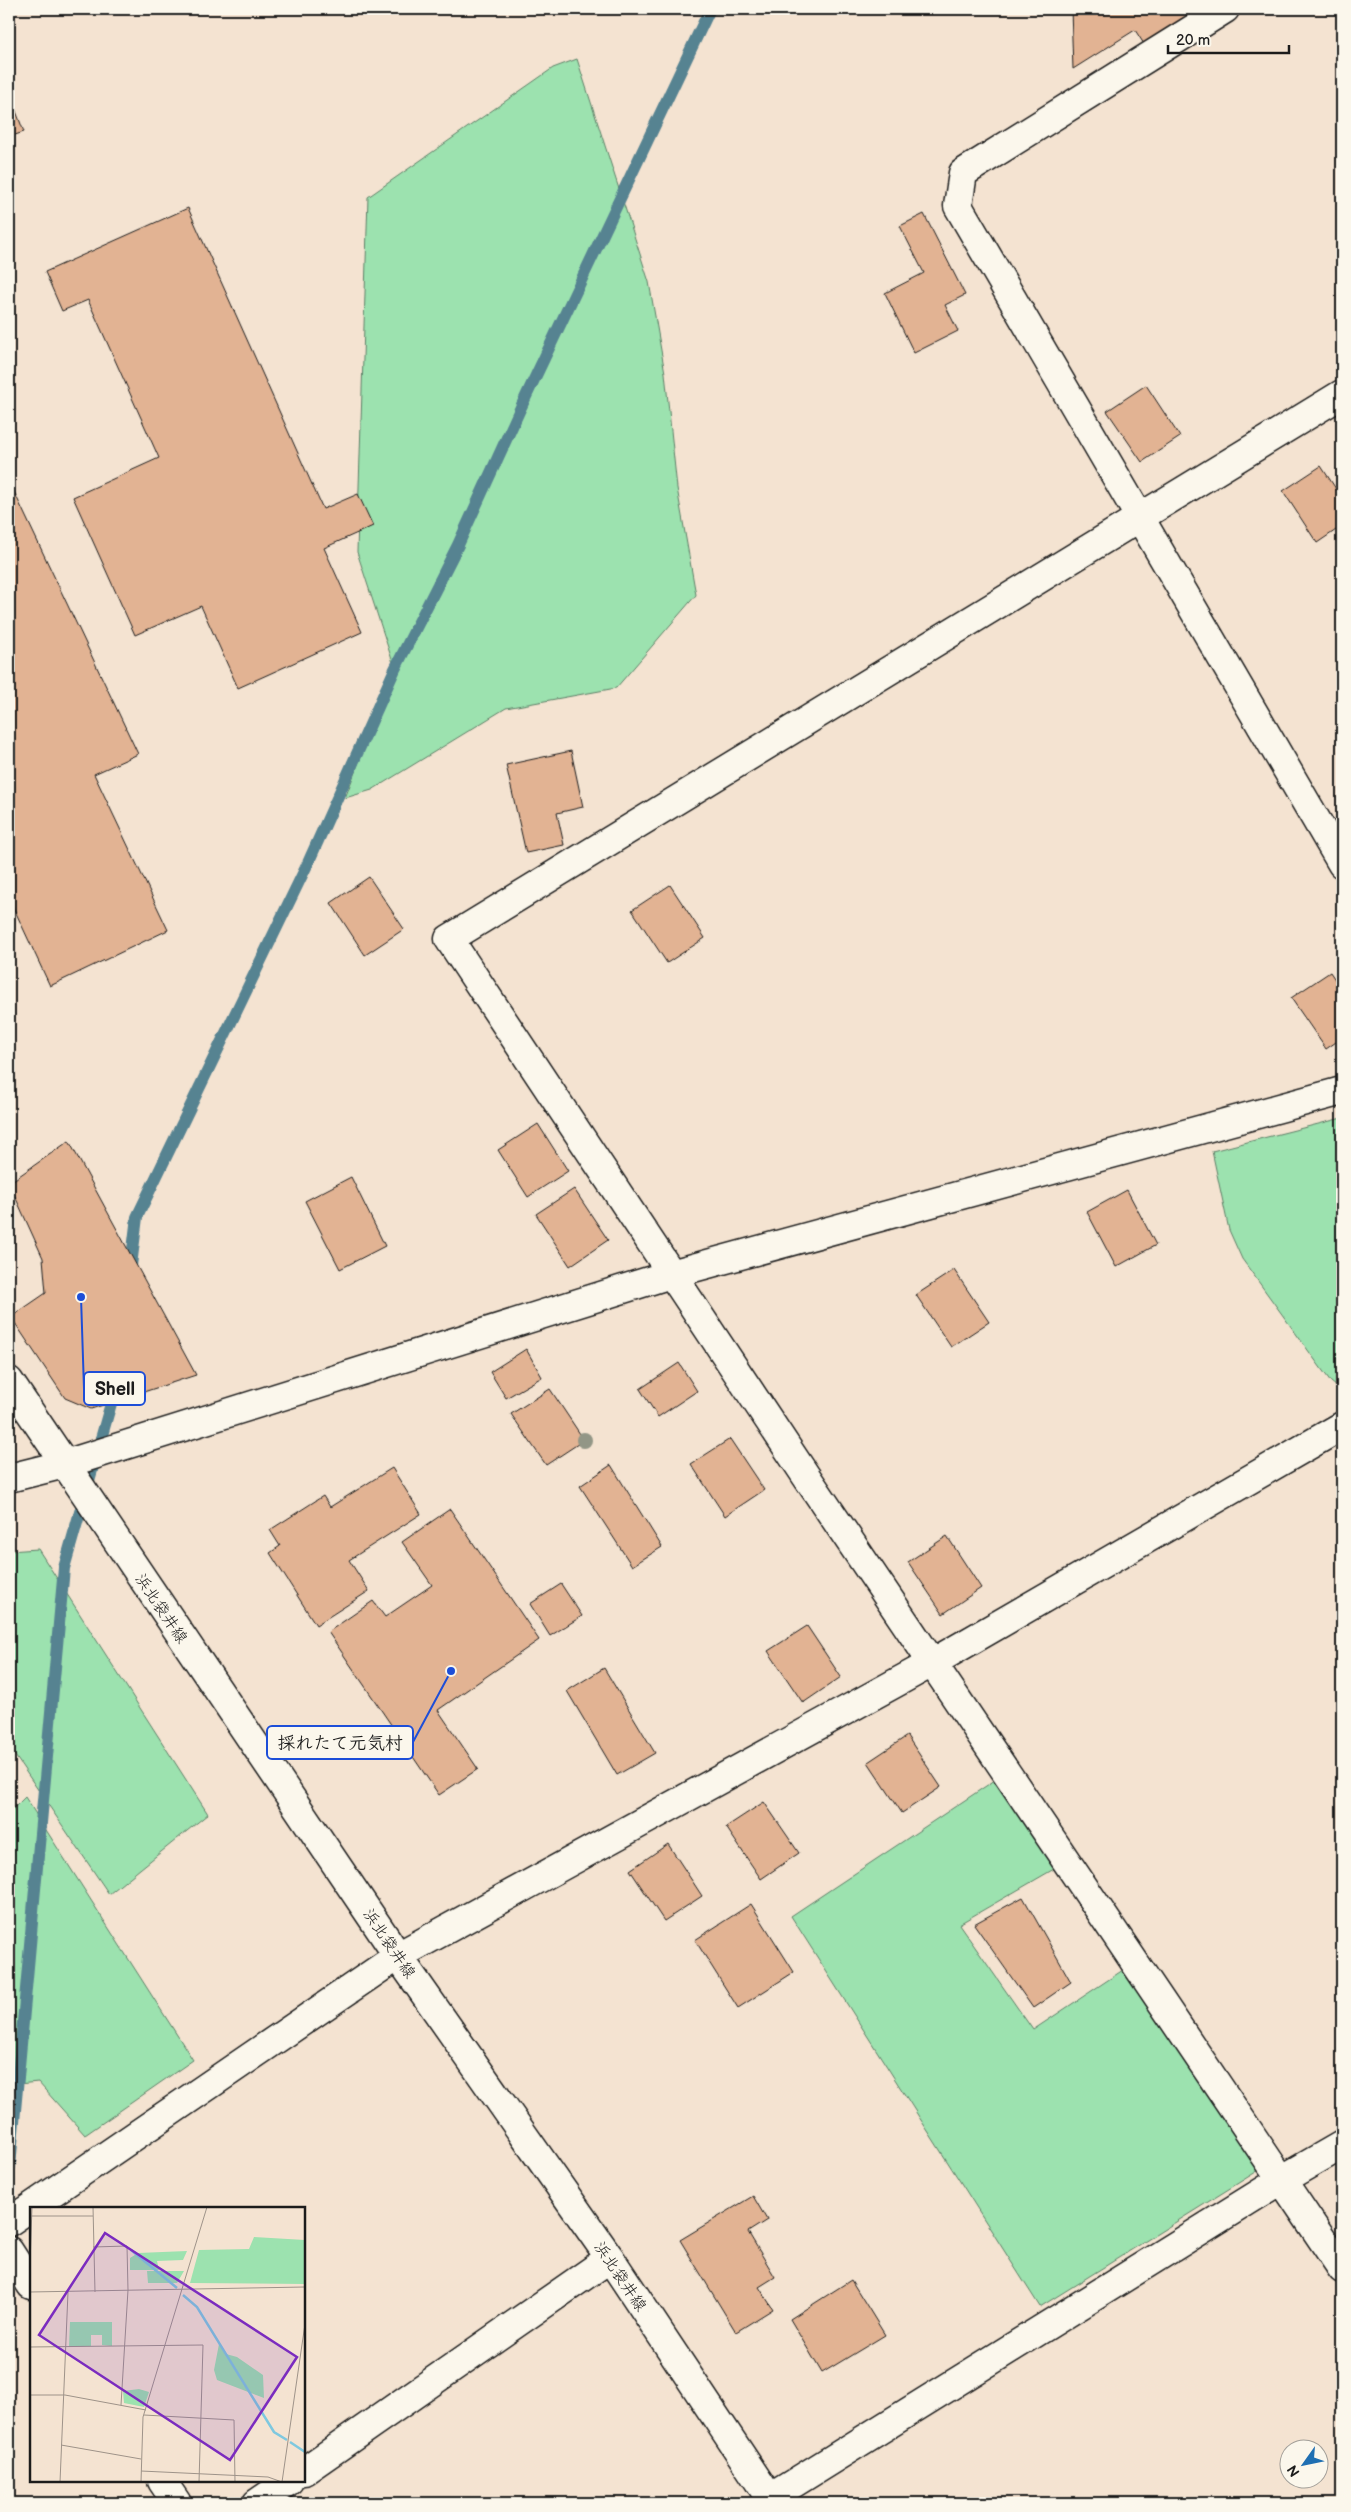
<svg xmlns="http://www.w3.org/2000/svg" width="1351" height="2512" viewBox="0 0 1351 2512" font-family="'Balsamiq Sans','Klee One',sans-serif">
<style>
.green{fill:#9ce2af;stroke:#5c7f66}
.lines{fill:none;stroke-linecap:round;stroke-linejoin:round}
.stream{stroke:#578391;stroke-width:12}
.building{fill:#e2b393;stroke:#1c1c1c}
.minor-casing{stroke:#1c1c1c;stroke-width:31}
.major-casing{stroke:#1c1c1c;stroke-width:31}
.minor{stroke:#fbf7ec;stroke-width:28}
.major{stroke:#fbf7ec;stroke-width:28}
.tree{fill:#929686}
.labels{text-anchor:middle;stroke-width:4;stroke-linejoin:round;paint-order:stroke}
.street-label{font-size:16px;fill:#1c1c1c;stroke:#fbf7ec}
.inset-river{fill:none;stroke:#7ec8df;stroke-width:2.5}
.inset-road{fill:none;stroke:#9e9389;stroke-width:1}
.view{fill:#7b2cbf;fill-opacity:0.15;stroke:#7b2cbf;stroke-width:2.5}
.inset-edge{fill:none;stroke:#1c1c1c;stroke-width:2.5}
.leader{fill:none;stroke:#1d4ed8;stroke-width:2}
.callout-dot{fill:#1d4ed8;stroke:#fbf7ec;stroke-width:2}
.callout{fill:#fbf7ec;stroke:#1d4ed8;stroke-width:2}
.callout-label{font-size:18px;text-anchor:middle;font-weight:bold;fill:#1c1c1c}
</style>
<rect width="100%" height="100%" fill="#f4e3d1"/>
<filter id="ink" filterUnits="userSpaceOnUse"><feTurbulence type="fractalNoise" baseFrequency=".02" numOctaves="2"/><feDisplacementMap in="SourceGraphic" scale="10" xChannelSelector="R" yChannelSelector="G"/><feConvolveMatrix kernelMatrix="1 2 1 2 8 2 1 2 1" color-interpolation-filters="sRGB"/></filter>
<g filter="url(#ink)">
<!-- green -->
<path class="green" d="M577 59 649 282 665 373 677 488 696 595 616 688 506 708 372 790 345 798 395 669 357 552 368 197 553 68Z
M1342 1118V1391L1331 1382 1242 1259 1229 1230 1212 1151Z
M38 1549 208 1814 109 1894 9 1747V1551Z
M1007 1772 1054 1869 959 1924 1033 2030 1135 1962 1272 2162 1040 2307 791 1916Z
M25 1797 193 2060 85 2135 38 2082 9 2085V1813Z"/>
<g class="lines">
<!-- stream -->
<path class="stream" d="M130 1274 137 1217 308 863 395 669 458 545 521 407 710 9
M10 2166 64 1568 116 1386"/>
</g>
<!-- building -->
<path class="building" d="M1071 9H1223L1151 55 1135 30 1073 69Z
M9 93 24 132 9 137Z
M188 208 323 509 358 494 373 526 324 548 362 632 238 688 201 606 135 635 73 497 159 458 88 300 62 311 45 272Z
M924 214 965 295 945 305 958 331 914 353 885 293 924 273 900 226Z
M1146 385 1180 437 1142 462 1107 411Z
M1321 466 1342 498V526L1317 543 1283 491Z
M9 481 138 754 94 774 168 930 50 986 9 898Z
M571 751 583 807 557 813 564 845 526 853 506 765Z
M369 877 404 929 365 955 331 903Z
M670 885 705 938 667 963 632 910Z
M1330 972 1342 990V1038L1326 1049 1291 998Z
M538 1124 568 1171 528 1197 498 1150Z
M69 1141 196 1375 91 1409 65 1398 11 1317 46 1293 43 1258 9 1183Z
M351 1177 385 1246 340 1269 305 1201Z
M574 1189 608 1240 570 1266 536 1214Z
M1127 1190 1156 1245 1116 1267 1087 1212Z
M954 1270 989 1322 951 1347 916 1295Z
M526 1349 542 1377 506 1398 490 1372Z
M679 1363 697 1391 658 1417 640 1389Z
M550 1389 584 1440 546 1465 511 1414Z
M730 1439 764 1490 725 1516 691 1464Z
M611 1465 662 1547 632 1566 580 1486Z
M392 1468 421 1514 349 1560 369 1591 316 1625 270 1553 280 1546 270 1530 323 1496 330 1507Z
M450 1509 539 1640 438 1710 478 1769 439 1795 328 1632 373 1601 385 1617 432 1585 402 1542Z
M947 1536 981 1588 943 1614 908 1562Z
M561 1584 582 1616 550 1636 530 1604Z
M807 1626 841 1677 803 1703 768 1651Z
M604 1668 655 1753 617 1775 567 1691Z
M907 1736 941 1787 902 1813 868 1762Z
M764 1802 799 1853 761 1879 726 1827Z
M668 1844 702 1896 664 1921 630 1870Z
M1023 1897 1071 1982 1033 2008 974 1924Z
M751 1904 794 1972 738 2008 695 1940Z
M753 2196 767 2220 748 2232 775 2277 759 2287 773 2309 736 2332 680 2240Z
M851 2280 885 2335 822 2373 790 2319Z"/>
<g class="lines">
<defs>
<path id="minor" d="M1225 9 963 173 958 206 1342 864
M1342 394 449 939 806 1476 1342 2269
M9 1478 65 1464 671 1274 1342 1091
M9 2222 398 1956 932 1663 1342 1426
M9 2251 31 2285
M304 2471 610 2258
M162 2481 177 2503
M770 2498 1283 2179 1342 2145
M257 2503 289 2481"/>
<path id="major" d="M9 1381 398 1956 610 2258 773 2503"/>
</defs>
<!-- minor casing -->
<use href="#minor" class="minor-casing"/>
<!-- major casing -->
<use href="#major" class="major-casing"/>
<!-- minor -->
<use href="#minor" class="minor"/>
<!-- major -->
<use href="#major" class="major"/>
</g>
<!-- trees -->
<circle class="tree" cx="584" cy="1440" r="8"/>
</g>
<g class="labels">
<!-- street labels -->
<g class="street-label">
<text transform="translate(162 1608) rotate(56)" y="6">浜北袋井線</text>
<text transform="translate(390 1943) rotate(56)" y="6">浜北袋井線</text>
<text transform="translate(621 2276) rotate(56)" y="6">浜北袋井線</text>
</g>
</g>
<!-- overview -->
<g transform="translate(30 2207)">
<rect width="275" height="275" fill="#f4e3d1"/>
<path d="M224 30 275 33V77L160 76 169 43 219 42ZM157 44 153 53 127 54 129 63H100V51L108 46ZM117 64H154L147 76H118ZM40 115H82V139L72 138V128H61V139L39 140ZM189 137 196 147 207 150 233 168 234 191 187 173 184 163ZM109 182 119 185 114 200 94 196 93 184Z" fill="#9ce2af"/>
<path class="inset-river" d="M101 43 147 81M153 88 167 100 244 225 257 233M260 235 275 245"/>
<path class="inset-road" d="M63 0 65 85M0 9H63M63 40 97 39 98 83 91 198M0 58 2 0M0 85 275 80M0 140 173 138 169 275M0 188H35L116 203M114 208 204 213 205 275M31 238 111 252M111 264 238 270 252 275M30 275 38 85M111 275 113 210 177 0M252 275 275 117"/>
<path class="view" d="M75 26 267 150 200 253 9 128Z"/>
<rect width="275" height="275" class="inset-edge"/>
</g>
<!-- callouts -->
<path class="leader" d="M81 1297L84 1389M451 1671L413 1742"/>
<g class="callout-dot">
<circle cx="81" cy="1297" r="5"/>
<circle cx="451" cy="1671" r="5"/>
</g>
<g class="callout">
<rect x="84" y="1372" width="61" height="33" rx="5"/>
<rect x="267" y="1726" width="146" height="33" rx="5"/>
</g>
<g class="callout-label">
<text x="115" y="1395">Shell</text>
<text x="340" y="1749">採れたて元気村</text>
</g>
<!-- margin -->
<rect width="1351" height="2512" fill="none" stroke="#fbf7ec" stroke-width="30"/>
<rect x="15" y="15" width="1321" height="2482" fill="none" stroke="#1c1c1c" stroke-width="2" filter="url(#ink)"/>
<!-- north arrow -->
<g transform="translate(1304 2464) rotate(237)"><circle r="24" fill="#fbf7ec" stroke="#a29f99"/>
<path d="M0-4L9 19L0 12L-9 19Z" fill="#1f6fb2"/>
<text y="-8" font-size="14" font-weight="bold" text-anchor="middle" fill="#1c1c1c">N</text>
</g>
<!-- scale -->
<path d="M1168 45v8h121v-8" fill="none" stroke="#1c1c1c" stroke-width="2.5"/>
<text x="1176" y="45" font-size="15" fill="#1c1c1c" stroke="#fbf7ec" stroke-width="4" paint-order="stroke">20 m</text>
</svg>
